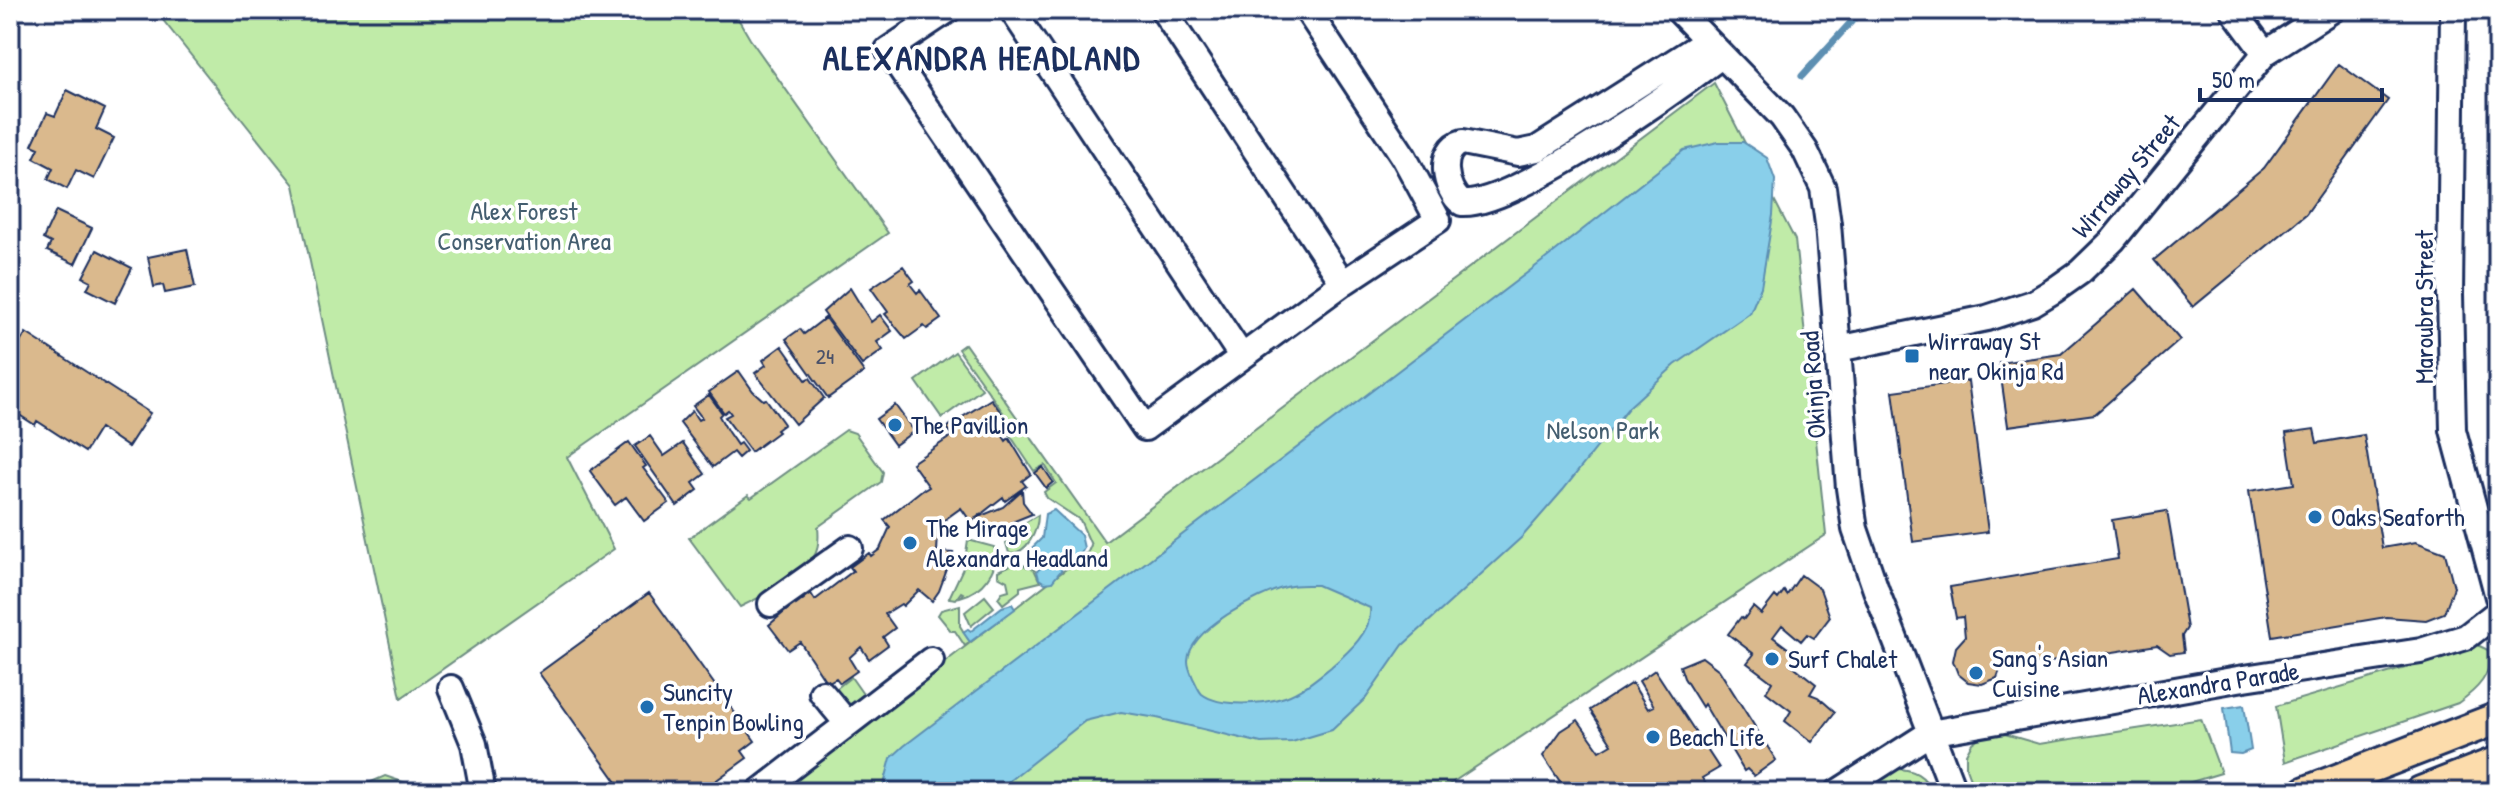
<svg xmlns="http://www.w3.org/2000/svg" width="2508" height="802" viewBox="0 0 2508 802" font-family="'Patrick Hand',sans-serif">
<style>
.green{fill:#c0eba8;stroke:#6e8d83;stroke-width:2}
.water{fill:#89cfea;stroke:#5d8fb2;stroke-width:2;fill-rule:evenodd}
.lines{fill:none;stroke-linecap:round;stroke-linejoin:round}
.stream{stroke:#5d8fb2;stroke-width:7}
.building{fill:#dab98d;stroke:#1b2f5e;stroke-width:2}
.minor-casing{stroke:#1b2f5e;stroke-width:30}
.major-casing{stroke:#1b2f5e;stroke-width:36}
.minor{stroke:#fff;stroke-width:24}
.major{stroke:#fcdcac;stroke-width:30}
.poi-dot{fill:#1f6fb2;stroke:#fff;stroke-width:3}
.labels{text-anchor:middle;stroke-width:7;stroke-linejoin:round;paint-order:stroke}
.number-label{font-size:22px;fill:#4b526a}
.street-label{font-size:26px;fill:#1b2f5e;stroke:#fff}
.park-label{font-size:26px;fill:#445e70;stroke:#fff}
.poi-label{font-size:26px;fill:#1b2f5e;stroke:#fff;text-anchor:start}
.district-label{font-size:34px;font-weight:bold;letter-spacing:2px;fill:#1b2f5e;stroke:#fff}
</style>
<rect width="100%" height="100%" fill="#fff"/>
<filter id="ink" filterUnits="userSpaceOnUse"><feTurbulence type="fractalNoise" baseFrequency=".0125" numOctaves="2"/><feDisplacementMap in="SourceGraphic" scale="16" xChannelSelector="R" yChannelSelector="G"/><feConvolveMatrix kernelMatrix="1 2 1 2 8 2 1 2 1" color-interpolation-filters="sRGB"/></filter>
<g filter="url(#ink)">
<!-- green -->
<path class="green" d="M155 10H733L750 39 888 233 567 457 614 549 401 698 294 185Z
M1714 83 1795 240 1826 535 1438 792H776L1088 552 1091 545 1080 520 1047 498 1044 492 1056 483 1045 465 1034 471 1008 432 1014 428 958 349 965 344 1105 542Z
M955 352 982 389 942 418 916 381Z
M846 430 855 433 883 472 881 482 818 527C819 537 819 550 813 558 797 579 763 596 740 607L689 538 748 495 751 498Z
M1038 515C1038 530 1027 555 1009 553L1006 543 1018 527Z
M968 540 994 547C1001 569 981 592 960 597L963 593 961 592 956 599 949 598 964 566Z
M1013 564H1020L1034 569 1040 582 1020 587V591L1003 604 998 598 1002 592 1009 590 1007 581 998 576V571Z
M985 596 994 607 971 626 965 612Z
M960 605V626L970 642 965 646 955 631H951L938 615 941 610Z
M2473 643 2488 650C2495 674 2475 691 2458 703L2285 762 2276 706 2446 656Z
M851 677 865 697C852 709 843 704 832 692Z
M2201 719 2221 773 2188 783 2179 792H1975L1966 768V754L1972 743 1979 738 1998 732 2039 744Z
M1896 769C1913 769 1925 775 1932 792H1858Z
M385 776 412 785 418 792H348Z"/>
<!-- water -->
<path class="water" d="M1718 142H1743L1767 158 1775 180 1773 215 1761 287 1750 313 1675 365 1629 407 1563 490 1522 537 1403 645 1366 698 1332 730 1292 742 1261 743 1157 718 1121 712 1085 721 995 792H882L891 758 904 746 1544 260 1684 150ZM1317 585 1370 608C1373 631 1347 653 1331 667 1317 678 1302 691 1285 697 1265 704 1220 708 1202 694 1198 690 1196 683 1193 678 1191 673 1188 667 1188 661 1189 629 1259 594 1286 587 1295 584 1307 585 1317 585Z
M1054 510 1081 535 1084 548 1080 555 1066 564 1052 582 1045 583 1039 579 1037 571 1045 564V558L1032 548 1042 538 1045 514Z
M1012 604 1015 609 970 642 963 632 968 629 971 631 1002 607Z
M2244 705 2251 750 2241 754 2230 753 2224 708Z"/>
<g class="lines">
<!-- stream -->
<path class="stream" d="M1802 76 1862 10"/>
</g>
<!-- building -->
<path class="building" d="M2339 64 2388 100 2306 214 2193 307 2154 260 2264 168Z
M67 90 105 109 96 129 114 138 94 179 76 170 67 189 48 179 53 168 34 158 39 148 32 145 47 113 55 116Z
M56 211 92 228 75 264 47 251 51 243 43 239Z
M187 249 195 287 165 293 163 285 154 287 148 257Z
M97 250 132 268 115 303 87 289 91 281 83 277Z
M903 266 914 281 910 284 917 293 920 290 941 319 927 329 924 326 906 339 885 314 888 312 871 288Z
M850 288 871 322 880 315 892 331 877 342 883 350 862 365 823 312Z
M2136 289 2180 340 2095 414 2008 426 1999 363 2061 354Z
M825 318 864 372 828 398 786 339 800 329 804 334Z
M26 333 150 413 128 447 100 428 85 452 37 421 35 425 10 409V353L12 355Z
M782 346 806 380 810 378 824 398 795 424 755 373 766 365 763 360Z
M739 371 753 391 763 400 766 399 784 424 776 430 778 432 751 452 725 417 731 414 728 410 724 413 709 392Z
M1968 381 1988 532 1913 542 1893 391Z
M709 395 722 413 719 416 728 432 737 445 740 443 746 451 738 458 733 452 713 467 680 423 692 411 698 420 702 418 693 406Z
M991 399 1011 426 1001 433 1006 441 1009 438 1031 474 1022 481 1026 486 1005 501 1003 497 971 522 961 508 936 526 938 534 937 552 953 553 939 591 932 601 919 590 903 606 901 604 885 614 895 628 883 637 888 645 869 659 861 647 849 658 857 671 840 683 836 678 827 683 800 642 788 650 769 625 795 603 796 605 804 599 803 596 810 592 815 600 853 571 850 567 869 553 871 556 880 549 890 527 884 520 923 489 924 490 929 487 912 463 953 435 947 428 953 423 955 426 963 420 961 418Z
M895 405 914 431 895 445 876 419Z
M2314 429 2317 443 2364 435 2382 548 2416 542 2445 553 2454 587 2444 613 2426 620 2386 617 2272 636 2249 491 2294 484 2286 433Z
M650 436 664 456 683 443 705 474 693 483 698 490 677 506 635 446Z
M629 442 646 466 643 468 669 503 644 521 626 497 615 505 590 471Z
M1043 467 1053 482 1046 488 1035 473Z
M1022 490 1023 502 1032 514 1012 522 998 537 992 528 976 518 1003 507Z
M2167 511 2187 628 2182 636 2184 652 2170 654 2157 645 2000 670 1997 678 1982 684 1968 682 1958 674 1953 661 1956 647 1965 637 1963 617 1956 618 1950 587 2118 559 2112 520Z
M1801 575 1820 589 1830 617 1814 638 1807 634 1801 641 1782 625 1773 637 1797 655 1791 664 1816 684 1810 694 1818 697 1835 712 1812 742 1785 721 1791 711 1766 692 1772 682 1747 663 1754 654 1728 634 1741 617 1744 619 1753 607 1761 614 1775 596 1778 599 1784 591 1787 595Z
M649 593 755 741 742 751 747 758 700 792H624L539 673Z
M1702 657 1719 670 1776 760 1754 776 1747 769 1744 771 1704 704 1702 707 1684 678 1680 666Z
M1655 670 1719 768 1702 778 1710 790 1707 792H1567L1543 756 1561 731 1578 720 1600 751 1612 744 1590 710 1632 683 1648 709 1654 706 1639 681Z"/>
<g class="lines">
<defs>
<path id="minor" d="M948 10 888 50 1145 428 1343 283 1438 220 1404 157 1307 10
M1012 10 1242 357
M1163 10 1343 283
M1678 10 1782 117 1805 150 1823 188 1828 224 1849 488 1855 529 1876 590 1954 792
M2233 10 2265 53
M2453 10 2450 295 2453 430 2498 597
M1707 41 1537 149 1518 153 1463 142C1437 149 1444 190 1462 203 1513 207 1676 90 1721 56
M1838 349 1987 318 2033 303 2053 291 2080 272 2113 240 2265 53 2332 10
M771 604 850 548
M451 688 474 744 483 792
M822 693 847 723
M759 792 931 660
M1838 792 1930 733 2238 679 2421 651 2466 637 2498 612"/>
<path id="major" d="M2306 792 2498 718
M2421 792 2498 762"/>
</defs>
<!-- minor casing -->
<use href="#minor" class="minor-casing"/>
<!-- major casing -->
<use href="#major" class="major-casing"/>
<!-- minor -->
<use href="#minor" class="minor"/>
<!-- major -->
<use href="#major" class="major"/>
</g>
</g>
<!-- markers -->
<g class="poi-dot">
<rect x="1904" y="348" width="16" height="16" rx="4"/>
<circle cx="895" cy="425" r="8"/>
<circle cx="2315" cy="517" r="8"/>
<circle cx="910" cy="543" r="8"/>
<circle cx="1772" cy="659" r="8"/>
<circle cx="1976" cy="673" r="8"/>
<circle cx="647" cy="707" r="8"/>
<circle cx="1653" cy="737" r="8"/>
</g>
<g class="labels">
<!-- number labels -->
<g class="number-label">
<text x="825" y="364">24</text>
</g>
<!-- street labels -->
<g class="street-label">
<text transform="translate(2126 176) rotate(-50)" y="9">Wirraway Street</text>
<text transform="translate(2424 307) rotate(-90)" y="9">Maroubra Street</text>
<text transform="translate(1813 385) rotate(-94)" y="9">Okinja Road</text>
<text transform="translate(2218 683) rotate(-9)" y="9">Alexandra Parade</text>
</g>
<!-- park labels -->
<g class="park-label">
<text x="524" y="220">Alex Forest<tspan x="524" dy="30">Conservation Area</tspan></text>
<text x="1603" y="439">Nelson Park</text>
</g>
<!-- poi labels -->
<g class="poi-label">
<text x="1928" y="350">Wirraway St<tspan x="1928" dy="30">near Okinja Rd</tspan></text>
<text x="911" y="434">The Pavillion</text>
<text x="2331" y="526">Oaks Seaforth</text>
<text x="926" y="537">The Mirage<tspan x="926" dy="30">Alexandra Headland</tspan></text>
<text x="1992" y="667">Sang's Asian<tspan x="1992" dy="30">Cuisine</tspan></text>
<text x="1788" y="668">Surf Chalet</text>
<text x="663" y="701">Suncity<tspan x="663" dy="30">Tenpin Bowling</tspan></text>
<text x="1669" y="746">Beach Life</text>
</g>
<!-- district labels -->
<g class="district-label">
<text x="982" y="70">ALEXANDRA HEADLAND</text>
</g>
</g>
<!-- margin -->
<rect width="2508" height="802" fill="none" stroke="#fff" stroke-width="40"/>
<rect x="20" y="20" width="2468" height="762" fill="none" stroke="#1b2f5e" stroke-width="3" filter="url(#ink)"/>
<!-- scale -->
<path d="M2200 88v12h182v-12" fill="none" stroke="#1b2f5e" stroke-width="4"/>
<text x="2212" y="88" font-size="24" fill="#1b2f5e" stroke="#ffffff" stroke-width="6" paint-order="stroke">50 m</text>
</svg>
